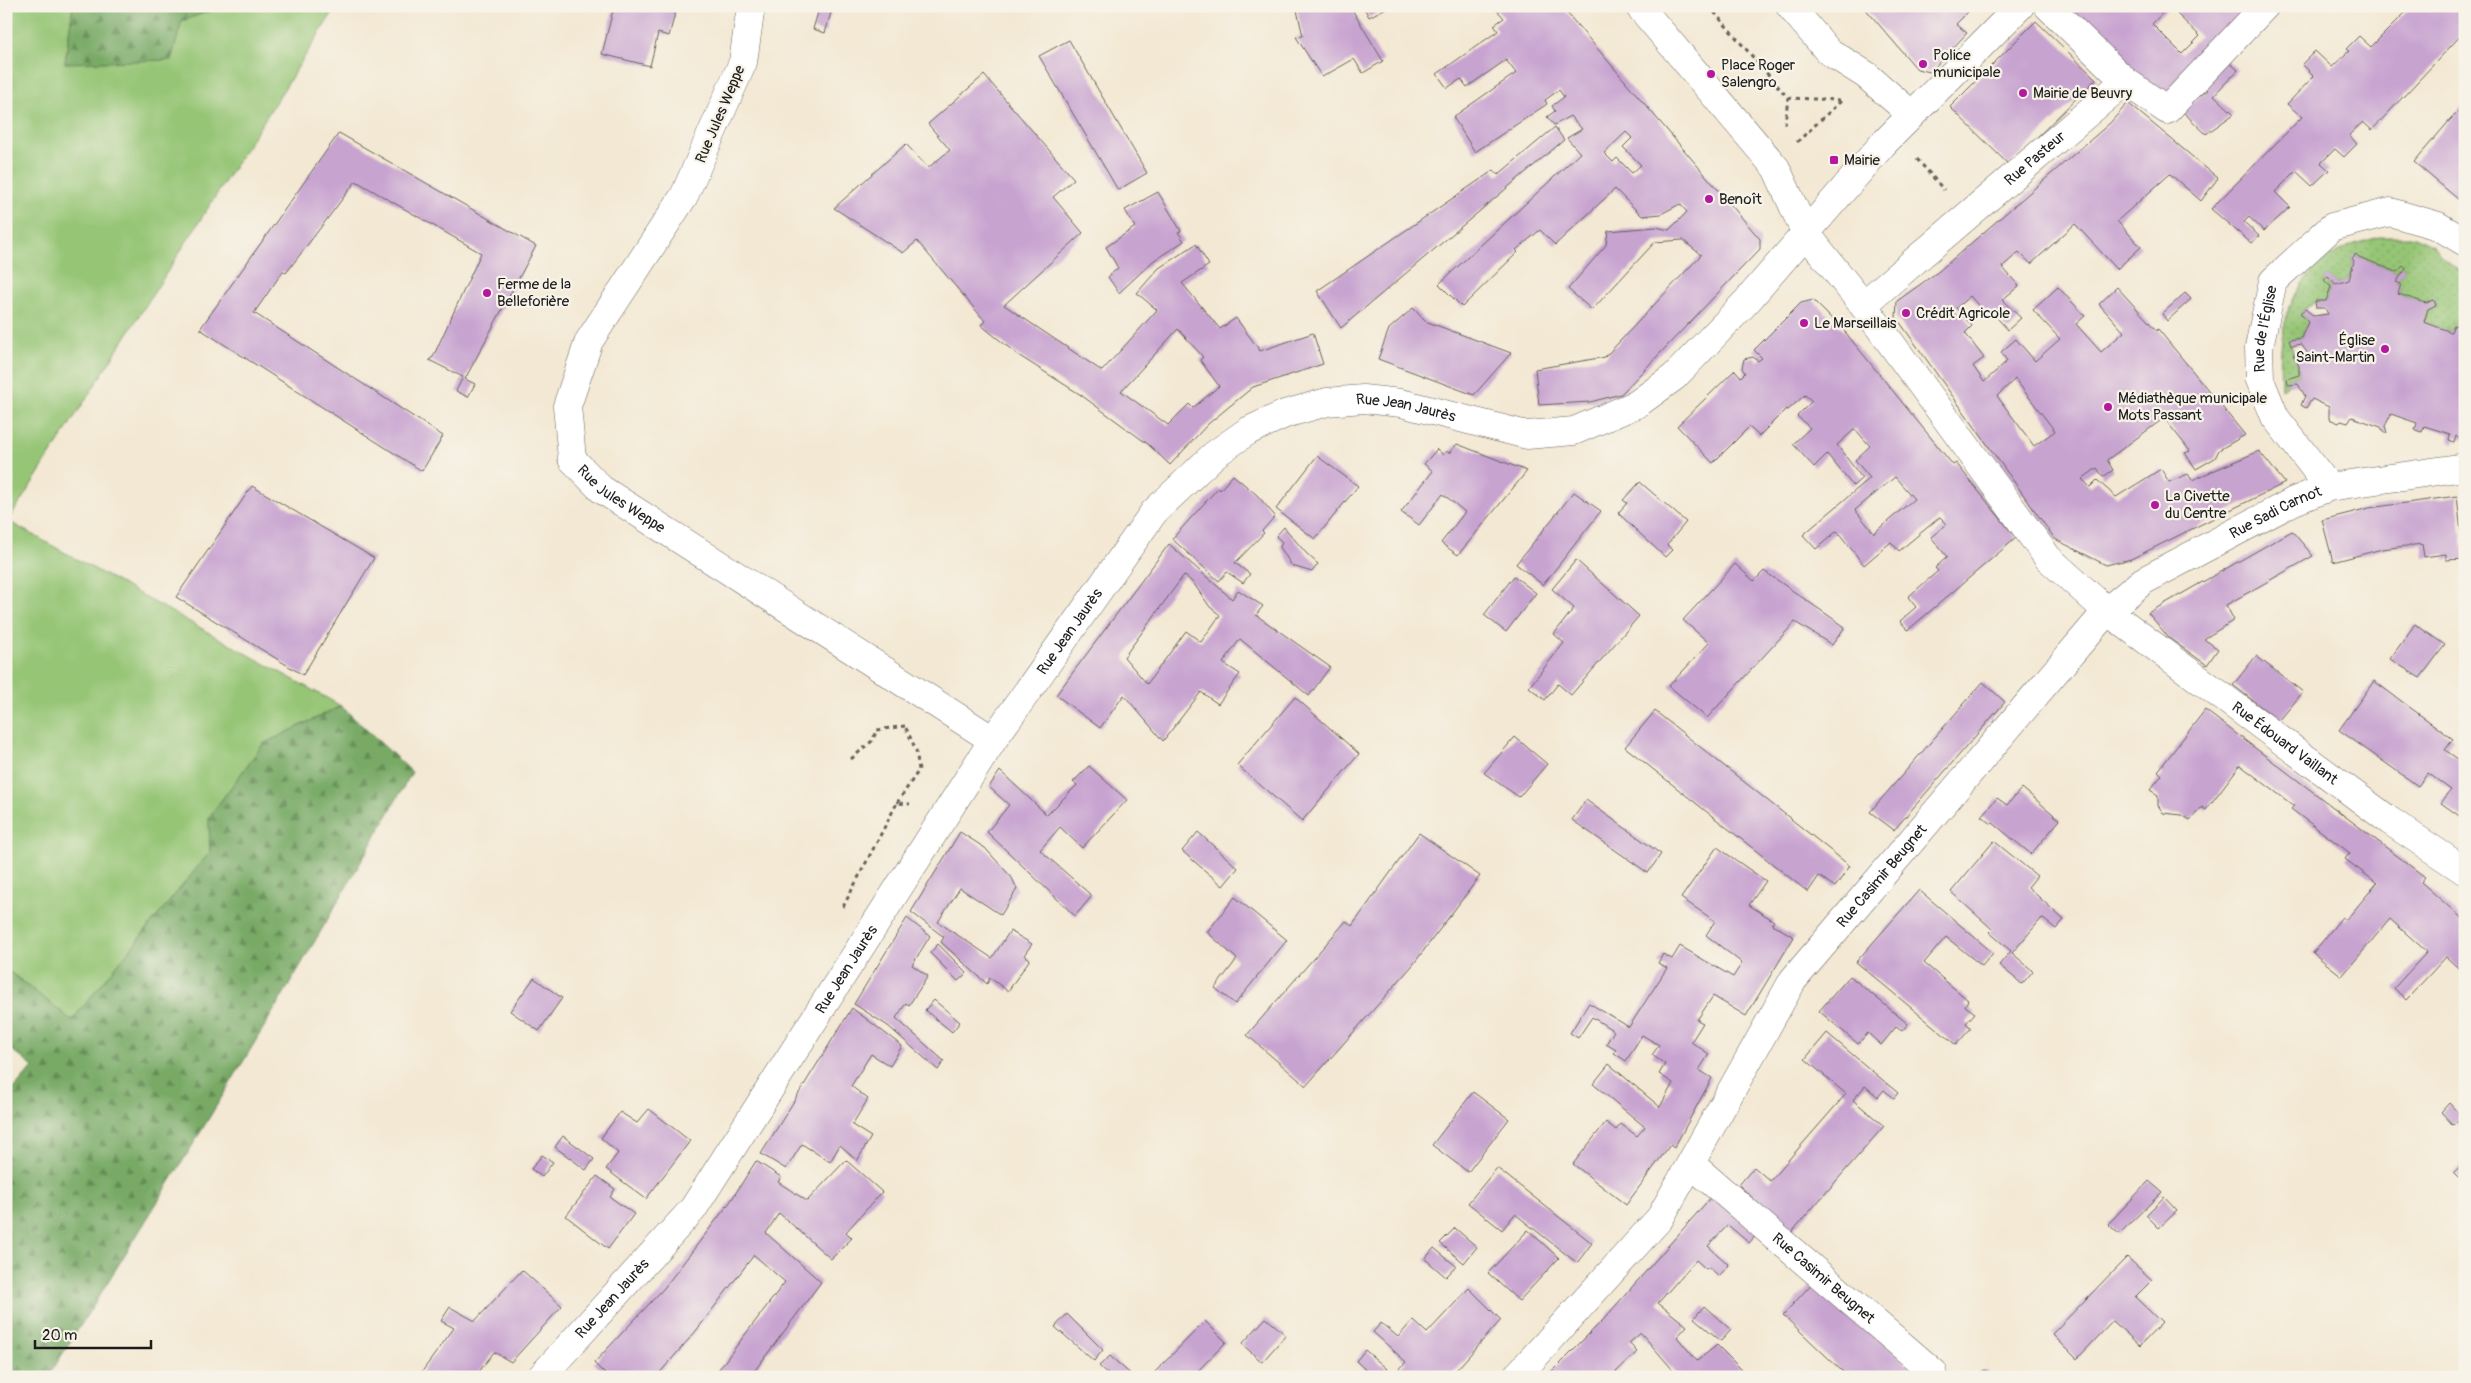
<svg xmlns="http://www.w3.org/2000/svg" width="2471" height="1383" viewBox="0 0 2471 1383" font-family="Pangolin,sans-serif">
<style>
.grass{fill:#95c574;stroke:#587048}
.forest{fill:url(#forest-firs);stroke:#4a6341}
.garden{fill:url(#garden-dots);stroke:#587048}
.building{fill:#c7a3d0;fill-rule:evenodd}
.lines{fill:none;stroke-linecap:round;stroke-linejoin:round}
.minor-casing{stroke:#67635c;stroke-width:29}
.path{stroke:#67635c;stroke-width:3;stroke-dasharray:4 4;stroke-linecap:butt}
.minor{stroke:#fff;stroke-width:28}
.poi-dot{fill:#b5179e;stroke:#f7f3e8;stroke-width:2}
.labels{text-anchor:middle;stroke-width:4.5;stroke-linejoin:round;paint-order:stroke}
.poi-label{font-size:15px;fill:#1c1c1c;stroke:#f7f3e8;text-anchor:start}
.street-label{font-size:15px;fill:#1c1c1c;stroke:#f7f3e8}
</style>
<defs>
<pattern id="forest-firs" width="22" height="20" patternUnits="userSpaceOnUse" patternTransform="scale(1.25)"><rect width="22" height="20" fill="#78aa66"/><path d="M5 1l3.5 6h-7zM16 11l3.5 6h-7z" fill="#628a53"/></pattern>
<pattern id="garden-dots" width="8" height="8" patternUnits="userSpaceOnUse" patternTransform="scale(1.25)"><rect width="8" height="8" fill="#95c574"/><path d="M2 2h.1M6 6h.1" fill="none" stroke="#80a964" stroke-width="1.8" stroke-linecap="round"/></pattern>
</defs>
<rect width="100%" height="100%" fill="#f7f3e8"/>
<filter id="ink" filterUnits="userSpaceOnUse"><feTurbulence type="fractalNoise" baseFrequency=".02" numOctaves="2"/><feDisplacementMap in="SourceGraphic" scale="10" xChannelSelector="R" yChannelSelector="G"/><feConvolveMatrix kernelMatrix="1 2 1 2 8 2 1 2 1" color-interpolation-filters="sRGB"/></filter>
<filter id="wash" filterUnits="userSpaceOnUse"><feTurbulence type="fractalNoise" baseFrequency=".0096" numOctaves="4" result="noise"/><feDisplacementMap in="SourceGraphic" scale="20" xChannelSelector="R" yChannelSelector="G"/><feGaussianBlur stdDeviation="1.12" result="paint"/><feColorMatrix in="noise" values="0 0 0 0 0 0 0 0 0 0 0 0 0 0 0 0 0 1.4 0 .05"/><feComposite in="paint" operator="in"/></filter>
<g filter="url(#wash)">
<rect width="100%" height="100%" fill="#f3e8d3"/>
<!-- grass -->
<path class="grass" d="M6 6H73L65 63 223 6H337L8 521 341 706 263 744 209 817 210 852 72 1020 6 969Z"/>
<!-- forest -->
<path class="forest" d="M73 6H223L182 21 171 60 65 63Z
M341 706 412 772C297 977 174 1178 48 1377H6V1098L33 1067 6 1045V969L72 1020 210 852 209 817 263 744Z"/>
<!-- garden -->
<path class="garden" d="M2379 237H2415L2434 246 2444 259 2465 275V337L2458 335 2461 327 2454 325 2451 332 2424 322 2428 309 2436 305 2434 300 2426 303 2398 294 2401 285 2396 282 2406 269 2403 266 2397 272 2359 257 2356 254 2352 258 2354 261 2349 280 2336 284 2328 276 2324 280 2331 287 2326 301H2315L2300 313 2308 322 2301 338 2290 340C2292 352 2299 363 2299 375L2287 379 2288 385 2281 389C2277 328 2288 274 2349 246 2359 242 2369 240 2379 237Z"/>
<g id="blocks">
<!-- building -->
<path class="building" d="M614 6H677L669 36 658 33 650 66 602 54Z
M820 6H833L825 33 813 29Z
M1296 6H1350L1383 61 1363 73 1354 59 1322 77 1296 37 1303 36Z
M1363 6H1390L1369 17Z
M1493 6H1561L1760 239V249L1621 394 1590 402 1539 405 1535 369 1605 357 1701 255 1683 240 1655 242 1592 310 1568 289 1606 245 1608 231 1656 227 1669 230 1687 212 1680 204 1661 214 1642 216 1615 189 1555 245 1540 230 1516 250 1518 252 1462 307 1439 284 1580 153 1567 138 1582 129 1570 116 1554 125 1547 117 1555 111 1552 106 1564 97 1559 90 1545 100 1547 104 1475 152 1453 117 1516 73 1506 60 1467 87 1461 79 1447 88 1437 74 1498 31 1494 25 1504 18ZM1626 132 1632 138 1623 147 1641 165 1632 173 1617 158 1613 162 1604 153Z
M1863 6H1974L1956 24 1967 33 1930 72 1917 69Z
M2066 6H2169L2152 24 2182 54 2200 36 2177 14 2185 6H2258L2167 101Z
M2412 6H2465V16L2462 18 2465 21V31L2372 130 2363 122 2349 135 2357 144 2344 157 2335 149 2321 163 2329 170 2312 186 2296 171 2275 192 2290 207 2264 231 2249 217 2244 222 2259 236 2251 243 2211 209 2302 117 2287 104 2314 76 2302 64 2315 51 2332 67 2349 51 2346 49 2359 36 2371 47Z
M2036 21 2096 79 2009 165 1950 107Z
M1069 40 1147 173 1118 190 1039 56Z
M2224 58 2238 70 2214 95 2234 114 2206 134 2181 110 2208 90 2200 82Z
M984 75 1074 179 1053 197 1083 233 1004 305 1102 371 1157 310 1137 293 1159 268 1196 244 1209 265 1182 283 1220 329 1236 318 1260 351 1313 333 1323 364 1253 387 1208 424 1170 465 1149 445 1081 395 1018 355 981 325 985 321 917 241 903 253 834 208 906 144 928 168 950 150 928 124ZM1178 329 1203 357 1200 360 1219 386 1193 408 1189 404 1168 425 1121 391Z
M2128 103 2218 178 2201 201 2170 174 2117 221 2141 247 2117 269 2075 224 2031 264 2019 252 2002 267 2019 286 2002 300 2021 318 2008 330 1990 310 1986 314 1970 296 1956 308 1972 326 1965 333 1984 358 1973 366 1984 382 2007 361 2001 352 2016 339 2035 361 2060 339 2033 310 2058 287 2085 316 2076 324 2101 352 2124 332 2099 304 2117 287 2157 331 2158 329 2245 435 2219 450 2215 458 2196 469 2185 453 2190 451 2164 418 2107 460 2113 470 2103 477 2097 468 2082 479 2090 487 2097 480 2116 497 2161 469 2169 482 2188 474 2192 480 2259 451 2285 483 2131 559 2106 565 2055 539 1896 317 1897 301 1939 271 2110 123ZM2015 379 2055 431 2034 446 1997 396Z
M2463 105 2465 107V205L2414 162Z
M1555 127 1564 140 1341 328 1317 291 1494 170 1498 175Z
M339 133 536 246 465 379 475 384 468 397 456 391 463 377 429 360 433 357 481 253 356 181 286 273 283 271 254 313 443 436 422 471 200 329Z
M1158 192 1181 231 1178 232 1184 241 1153 261 1119 293 1108 277 1118 268 1106 247 1135 227 1125 210Z
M2356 254 2359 257 2397 272 2403 266 2406 269 2396 282 2401 284 2398 294 2426 303 2434 300 2436 305 2428 309 2424 322 2451 332 2454 325 2461 327 2458 335 2465 337V439L2456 436 2454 443 2449 441 2450 434 2424 426 2422 432 2415 430 2417 423 2391 414 2385 426 2387 433H2384L2381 427 2352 417 2348 423 2341 421 2339 423 2329 419V407L2312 399 2306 408 2301 405 2305 396 2298 384 2288 385 2287 379 2299 375V366L2293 355 2298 352 2304 361 2311 358 2301 344 2291 346 2289 340 2301 338 2308 322 2300 313 2305 309 2314 316 2328 314 2325 308H2316L2315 301H2326L2331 287 2324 280 2328 276 2336 284 2349 280 2354 261 2352 258Z
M2185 293 2191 299 2167 321 2162 314Z
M1813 300 1845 332 1953 465 1956 463 2016 538 1908 630 1900 621 1916 607 1908 597 1938 571 1935 568 1947 557 1931 537 1947 524 1940 517 1899 551 1891 542 1864 565 1837 531 1816 549 1803 535 1870 478 1855 460 1870 446 1855 429 1837 445 1862 478 1853 486 1827 454 1814 467 1793 444 1810 428 1797 416 1812 401 1805 395 1788 410 1786 409 1759 436 1749 427 1713 463 1677 426 1735 370 1741 377 1745 373 1742 368 1744 359 1753 357 1758 361 1762 358 1754 350 1801 303ZM1895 477 1914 499 1874 533 1855 510Z
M1413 308 1425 321 1511 353 1474 395 1378 359 1389 329Z
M1457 444 1527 471 1458 555 1441 543 1465 512 1443 494 1419 525 1401 512 1433 471 1424 464 1437 449 1443 455 1446 451 1449 453Z
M1317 456 1358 486 1315 539 1276 509Z
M1233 475 1257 495 1275 516 1262 531 1264 533 1235 563 1250 574 1243 583 1227 572 1219 581 1172 539 1218 488 1220 490Z
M1640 482 1686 522 1667 545 1672 550 1665 557 1618 513 1627 503 1623 500Z
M252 486 374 558 303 675 176 597Z
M1574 492 1601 511 1543 585 1516 564Z
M2457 496 2464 559 2446 560V554L2424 557 2422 544 2382 549 2333 562 2322 520 2369 508Z
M1284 527 1306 553 1318 564 1312 572 1292 566 1280 547 1282 542 1276 536Z
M2292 531 2313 556 2226 605 2234 620 2204 639 2218 649 2207 665 2169 638 2148 613Z
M1169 544 1232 599 1238 590 1263 606 1256 615 1330 667 1309 696 1240 639 1223 663 1240 674 1218 704 1201 692 1163 741 1124 695 1100 728 1056 695ZM1184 575 1194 584 1210 607 1220 615 1201 642 1186 631 1147 684 1124 657Z
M1576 560 1639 616 1571 695 1558 684 1545 700 1529 687 1564 643 1554 634 1574 608 1552 589Z
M1735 564 1754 581 1764 571 1845 627 1832 645 1795 622 1707 718 1669 686 1709 643 1683 620Z
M1514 576 1536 593 1506 632 1484 615Z
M2415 624 2445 645 2420 678 2390 659Z
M2256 656 2303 692 2279 721 2233 685Z
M2374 681 2453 739 2445 750 2465 764V820L2441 803 2451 790 2428 773 2418 786 2339 730Z
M1983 682 2005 702 1894 830 1870 812Z
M1295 697 1359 754 1302 821 1237 765Z
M2205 710 2425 877 2421 882 2465 921V974L2446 957 2406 1000 2394 988 2427 952 2390 919 2342 976 2313 953 2342 917 2346 920 2377 883 2345 859 2350 853 2291 809 2294 806 2240 765 2206 810 2202 807 2190 820 2182 815 2163 813 2158 805V795L2150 790 2162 775 2158 771Z
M1655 711 1850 866 1835 887 1819 876 1808 892 1625 747Z
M1515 737 1547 764 1519 797 1484 773Z
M1089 766 1127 800 1082 848 1060 827 1040 850 1092 896 1075 916 987 832 1009 805 989 787 1000 771 1047 815 1077 785 1073 782Z
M2022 788 2060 820 2031 854 1993 823 1992 824 1981 816 1997 798 2007 805Z
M1586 800 1661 854 1648 873 1572 820Z
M960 832 985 848 1012 878 1017 889 1001 915 960 888 938 922 992 958 1010 931 1032 944 1024 955 1030 959 1008 991 990 978 987 984 941 942 944 937 911 912Z
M1198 832 1238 868 1223 886 1182 851Z
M1419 833 1480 876 1412 966 1306 1086 1247 1035 1346 921 1352 926Z
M1994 841 2037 876 2028 887 2064 920 2056 929 2042 918 2012 953 2033 971 2022 984 1999 965 2011 951 1989 932 1992 929 1951 892Z
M1717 847 1766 881 1749 905 1774 921 1772 924 1794 937 1746 1016 1713 996 1697 1020 1703 1023 1691 1042 1709 1054 1699 1070 1712 1078 1674 1148 1670 1145 1626 1205 1573 1164 1606 1122 1616 1130 1621 1124 1637 1136 1645 1127 1593 1084 1609 1064 1660 1107 1673 1083 1659 1074 1665 1064 1652 1055 1659 1045 1642 1035 1626 1061 1614 1053 1616 1050 1606 1044 1614 1031 1592 1017 1578 1038 1570 1033 1589 1003 1629 1027 1667 968 1658 963 1663 954 1672 959 1680 946 1733 977 1742 963 1706 935 1715 921 1681 898Z
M1919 890 1993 953 1982 966 1946 937 1924 963 1968 1000 1965 1006 1975 1013 1966 1023 1971 1028 1956 1045 1856 962Z
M1235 897 1287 940 1235 1004 1215 988 1237 959 1207 932Z
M907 918 930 936 912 965 928 976 909 1005 906 1003 896 1018 944 1061 938 1070 888 1026 854 1004Z
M938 944 967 973 958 981 930 953Z
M1850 976 1908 1024 1902 1031 1896 1027 1881 1045 1868 1033 1858 1044 1819 1011Z
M534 978 562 998 539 1031 510 1011Z
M934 1000 960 1022 952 1032 925 1010Z
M852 1008 902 1046 890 1066 871 1054 851 1086 868 1099 852 1125 871 1137 857 1161 840 1145 830 1162 802 1144 786 1169 761 1154Z
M1827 1033 1898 1093 1894 1098 1884 1090 1878 1097 1865 1086 1853 1100 1884 1126 1790 1234 1739 1185 1754 1167 1770 1181 1846 1094 1805 1059Z
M1473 1092 1509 1119 1468 1172 1432 1145Z
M2449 1103 2462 1117 2453 1125 2441 1112Z
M649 1109 690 1141 646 1199 606 1169 618 1153 601 1138 620 1112 637 1123Z
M563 1136 594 1159 586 1170 555 1147Z
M542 1155 553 1162 542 1177 531 1169Z
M846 1160 882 1192 846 1232 852 1238 831 1259 779 1213 766 1233 821 1282 750 1377H713L785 1282 754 1255 696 1331 657 1376 658 1377H608L594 1363 664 1288 730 1202 756 1161 781 1177 778 1182 807 1201Z
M2465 1162V1182L2463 1183 2453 1173Z
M1497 1168 1592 1243 1577 1263 1515 1214 1502 1230 1468 1203Z
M597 1176 615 1189 610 1197 634 1214 608 1249 566 1216Z
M2149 1181 2162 1192 2119 1234 2108 1224Z
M1712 1196 1757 1234 1749 1243 1728 1225 1708 1246 1729 1265 1719 1276 1709 1267 1706 1269 1696 1260 1658 1303 1687 1326 1677 1337 1697 1361 1717 1345 1749 1377H1679L1641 1333 1629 1343 1637 1352 1616 1372 1620 1377H1546L1604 1319Z
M2164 1197 2177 1211 2159 1228 2146 1215Z
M1455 1228 1477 1247 1464 1263 1440 1243Z
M1528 1230 1559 1258 1519 1301 1488 1273Z
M1434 1248 1456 1266 1446 1277 1425 1259Z
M2127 1257 2152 1280 2135 1297 2162 1323 2140 1346 2113 1321 2077 1359 2052 1334Z
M522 1270 562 1306 511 1362 494 1352 475 1377H418L454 1328 441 1321 450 1307 475 1321Z
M1818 1277 1916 1373 1911 1377H1840L1844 1373 1783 1315Z
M1469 1288 1501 1320 1450 1377H1373L1356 1361 1365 1350 1394 1375 1406 1362 1373 1332 1381 1323 1398 1337 1413 1320 1427 1333Z
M1704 1306 1731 1330 1721 1341 1694 1318Z
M1067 1314 1103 1350 1094 1361 1055 1327Z
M1266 1318 1286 1335 1262 1362 1242 1344Z
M1205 1321 1226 1342 1192 1377H1150Z
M1110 1356 1134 1377H1111L1099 1366Z
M1985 1370 1995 1375 1997 1377H1973Z"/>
</g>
</g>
<g filter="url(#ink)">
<use href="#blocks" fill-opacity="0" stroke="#67635c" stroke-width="1"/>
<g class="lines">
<defs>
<g id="minor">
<path id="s1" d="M751 6 743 62 684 196 589 341 567 406 572 459 601 489 993 740"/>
<path id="s2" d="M1639 6 1776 168 1805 232 1863 305 2048 558 2107 611 2390 821 2465 871"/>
<path d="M1790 6 1828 51 1866 75 1911 114"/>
<path d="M2125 81 2167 110 2265 6"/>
<path id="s3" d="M1863 305 2125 81 2048 6"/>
<path id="s4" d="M2329 487 2275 417 2260 380 2259 347 2273 281 2332 227 2390 212 2438 226 2465 242"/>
<path id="s5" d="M1691 1164 1933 1372"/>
<path id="s6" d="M541 1377 693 1209 993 740 1154 512 1214 455 1248 431 1285 414 1327 402 1363 399 1401 403 1527 435 1574 431 1637 404 1674 377 1747 301 1882 145 2020 6"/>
<path id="s7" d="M1516 1377 1660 1218 1793 980 2107 611 2143 581 2294 501 2329 487 2465 467"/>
</g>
</defs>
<!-- minor casing -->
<use href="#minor" class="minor-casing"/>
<!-- path -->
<path class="path" d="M1709 6 1788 98 1785 124
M1788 98 1842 100
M1797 142 1841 101
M1917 159 1944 190
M851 759 872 741 877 730 905 726
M897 803 919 770 916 750 905 726
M843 907 897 803 910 804"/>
<!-- minor -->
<use href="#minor" class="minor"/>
</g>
</g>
<!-- markers -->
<g class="poi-dot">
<circle cx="1923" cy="64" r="5"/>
<circle cx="1711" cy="74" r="5"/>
<circle cx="2023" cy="93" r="5"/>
<rect x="1829" y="155" width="10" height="10" rx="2.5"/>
<circle cx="1709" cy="199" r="5"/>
<circle cx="487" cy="293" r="5"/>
<circle cx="1906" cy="313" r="5"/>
<circle cx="1804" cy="323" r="5"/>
<circle cx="2385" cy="349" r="5"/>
<circle cx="2108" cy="407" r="5"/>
<circle cx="2155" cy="505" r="5"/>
</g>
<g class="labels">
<!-- poi labels -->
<g class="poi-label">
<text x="1933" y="60">Police<tspan x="1933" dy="17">municipale</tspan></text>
<text x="1721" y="70">Place Roger<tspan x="1721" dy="17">Salengro</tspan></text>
<text x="2033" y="98">Mairie de Beuvry</text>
<text x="1844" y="165">Mairie</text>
<text x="1719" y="204">Benoît</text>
<text x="497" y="289">Ferme de la<tspan x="497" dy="17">Belleforière</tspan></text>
<text x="1916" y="318">Crédit Agricole</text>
<text x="1814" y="328">Le Marseillais</text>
<text x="2375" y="345" text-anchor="end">Église<tspan x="2375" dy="17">Saint-Martin</tspan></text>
<text x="2118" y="403">Médiathèque municipale<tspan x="2118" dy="17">Mots Passant</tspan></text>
<text x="2165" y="501">La Civette<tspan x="2165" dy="17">du Centre</tspan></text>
</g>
<!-- street labels -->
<g class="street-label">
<text transform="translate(720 114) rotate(-67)" y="5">Rue Jules Weppe</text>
<text dy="5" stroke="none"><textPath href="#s3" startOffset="226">Rue Pasteur</textPath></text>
<text dy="5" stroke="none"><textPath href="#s4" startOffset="180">Rue de l'Église</textPath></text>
<text dy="5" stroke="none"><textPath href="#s6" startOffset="1351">Rue Jean Jaurès</textPath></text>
<text dy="5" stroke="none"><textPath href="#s1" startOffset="562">Rue Jules Weppe</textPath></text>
<text dy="5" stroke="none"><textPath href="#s7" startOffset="1168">Rue Sadi Carnot</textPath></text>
<text dy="5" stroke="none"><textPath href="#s6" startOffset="916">Rue Jean Jaurès</textPath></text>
<text dy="5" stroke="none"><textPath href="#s2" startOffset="990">Rue Édouard Vaillant</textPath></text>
<text dy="5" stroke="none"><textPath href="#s7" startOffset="624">Rue Casimir Beugnet</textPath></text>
<text dy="5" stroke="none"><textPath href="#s6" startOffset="511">Rue Jean Jaurès</textPath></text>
<text dy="5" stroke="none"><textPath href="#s5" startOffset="175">Rue Casimir Beugnet</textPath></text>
<text dy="5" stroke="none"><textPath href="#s6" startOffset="106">Rue Jean Jaurès</textPath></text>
</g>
</g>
<!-- margin -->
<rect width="2471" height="1383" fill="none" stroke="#f7f3e8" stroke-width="25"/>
<!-- scale -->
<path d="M35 1340v8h116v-8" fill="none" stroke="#1c1c1c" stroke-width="2.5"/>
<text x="42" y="1340" font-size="15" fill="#1c1c1c" stroke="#f7f3e8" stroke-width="4" paint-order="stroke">20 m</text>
</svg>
